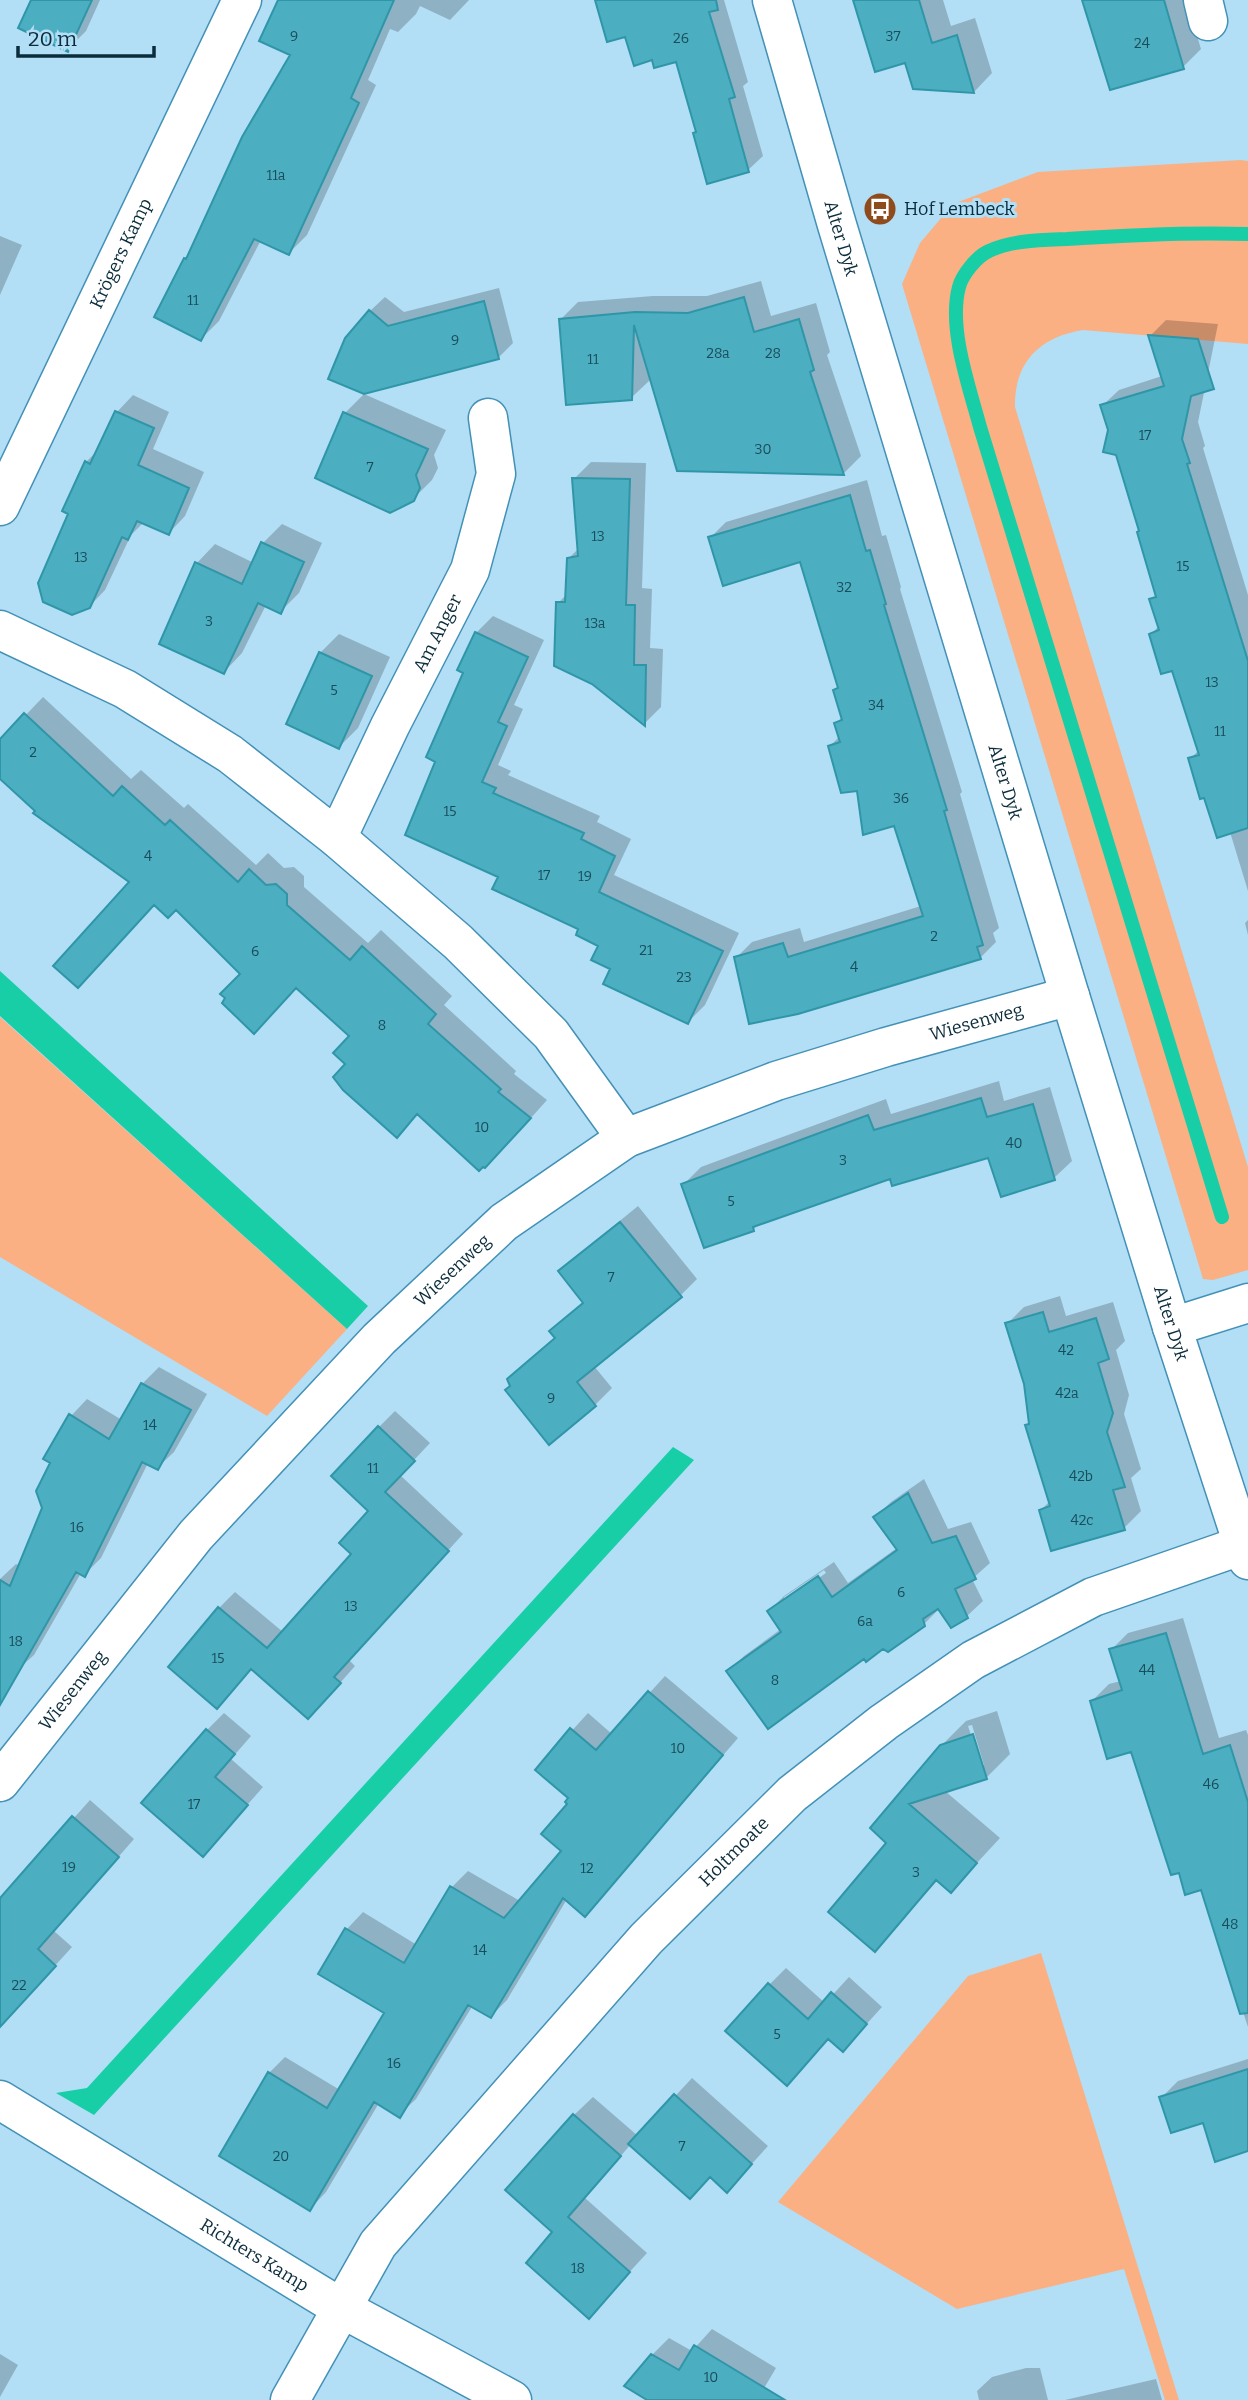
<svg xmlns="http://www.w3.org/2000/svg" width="1248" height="2400" viewBox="0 0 1248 2400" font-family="Bitter,serif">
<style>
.green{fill:#fbb083}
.water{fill:#17cea6}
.shadow{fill:#0003;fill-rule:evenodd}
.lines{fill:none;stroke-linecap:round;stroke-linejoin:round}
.stream{stroke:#17cea6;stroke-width:14}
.building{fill:#4cafc1;stroke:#2f96a8;stroke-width:2}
.minor-casing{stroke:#4391b6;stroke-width:41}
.minor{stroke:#fff;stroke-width:38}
.labels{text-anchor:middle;stroke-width:6;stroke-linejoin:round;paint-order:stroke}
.number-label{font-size:14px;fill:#1a4d5c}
.poi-label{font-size:18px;fill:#0a2c3b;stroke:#b2def6;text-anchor:start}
.street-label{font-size:18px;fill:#0a2c3b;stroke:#b2def6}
</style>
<rect width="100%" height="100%" fill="#b2def6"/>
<!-- green -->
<path class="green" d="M1241 160 1248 161V344L1083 330C1040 337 1014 362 1015 407L1248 1167V1270L1213 1280 1203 1279 902 284 920 243 953 204 1038 172Z
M0 1017 347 1329 267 1416 0 1257Z
M1041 1953 1179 2400H1165L1124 2269 957 2309 778 2202 968 1976Z"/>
<!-- water -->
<path class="water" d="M0 971 368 1306 347 1329 0 1016Z
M673 1447 694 1460 94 2115 56 2093 87 2088Z"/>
<!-- shadow -->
<path class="shadow" d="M33 0H100L86 31 68 49Z
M280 0H469L450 20 420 6 416 14 398 32 390 29 368 80 376 85 307 235 289 253 261 240 219 321 201 339 156 317 292 54Z
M597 0H724L748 82 743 86 763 156 748 170 695 133 698 130 677 59 653 58 626 35Z
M855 0H943L951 26 975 18 992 73 974 92 914 87 906 60Z
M1084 0H1186L1201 49 1183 67Z
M0 236 22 245 0 295Z
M761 281 771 316 816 303 830 352 827 355 861 456 844 473 678 469 649 372V381L631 398 561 319 578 302 653 296H707Z
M499 288 513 343 498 358 364 392 370 311 385 297 404 312Z
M1166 320 1218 324 1198 422 1205 446 1203 448 1248 595V891L1230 832 1205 796 1190 759 1199 750 1173 668 1151 634 1159 626 1151 600 1157 594 1102 406 1119 390 1162 376 1150 336Z
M364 394 446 430 434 455 438 468 432 480 413 499 317 478 345 413Z
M133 395 169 412 153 449 204 472 185 516 169 533 144 522 131 535 105 590 89 607 71 513 86 462 99 449 117 412Z
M591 462 646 463 642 588 652 589 650 648 663 649 661 707 645 723 558 603 568 593 569 558 579 548 574 479Z
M867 480 882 536 886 535 901 587 900 589 962 792 960 794 999 928 993 933 996 942 980 958H736L752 942 800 928 804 942 921 906 895 824 859 789 830 746 840 736 836 724 842 717 834 690 839 686 801 560 710 538 726 522Z
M282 524 322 543 299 593 280 612 266 605 242 653 224 672 197 563 215 544 254 563 263 543Z
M493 616 544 640 514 705 523 709 498 765 511 771 508 775 600 816 597 822 631 839 614 875 739 933 705 1005 688 1022 613 968 600 945 581 928 500 876 437 761 476 633Z
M339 634 390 657 358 728 339 747 320 653Z
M43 697 131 779 141 770 184 808 188 804 256 865 268 853 284 868 294 867 304 876V887L368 943 381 930 452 996 444 1005 516 1071 514 1074 547 1100 503 1149 418 1113 396 1135 348 1064 351 1035 296 987 242 974 176 907 131 882 37 811 0 776V742Z
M1248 920V935L1245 923Z
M999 1081 1004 1101 1050 1087 1072 1161 1054 1178 990 1156 891 1176 760 1222 753 1230 683 1185 701 1167 886 1099 891 1114Z
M638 1206 697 1279 680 1296 594 1366 612 1388 595 1405 511 1386 509 1380 556 1336 551 1331 584 1301 561 1272 578 1255Z
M1060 1296 1066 1316 1113 1302 1125 1341 1116 1350 1129 1395 1124 1414 1141 1469 1131 1478 1141 1511 1124 1528 1041 1510 1050 1501 1027 1425 1031 1422 1025 1383 1007 1324 1024 1307Z
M159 1367 207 1394 174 1452 157 1468 148 1463 101 1558 84 1575 81 1573 34 1655 0 1685V1579L16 1564 20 1566 44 1508 71 1416 87 1399 122 1420 142 1384Z
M395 1411 430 1443 400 1475 463 1534 349 1660 355 1666 325 1700 252 1667 217 1706 219 1608 235 1592 283 1632 354 1553 370 1511 379 1427Z
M924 1479 948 1529 971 1522 990 1563 972 1579 983 1601 967 1616 951 1626 939 1609 924 1624 864 1657 728 1672 744 1656 781 1629 769 1611 784 1596 834 1562 848 1583 897 1548 875 1517 891 1502ZM824 1570 826 1573 784 1602V1597Z
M1183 1618 1219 1738 1246 1730 1248 1735V2027L1202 1888 1132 1750 1092 1701 1109 1684 1121 1681 1111 1650 1128 1633Z
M665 1676 738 1738 585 1915 567 1899 507 2000 491 2016 473 2005 416 2099 399 2115 379 2103 326 2192 310 2209 269 2073 285 2057 340 2090 387 2013 320 1973 347 1929 363 1912 417 1945 452 1887 468 1871 520 1901 563 1850 571 1798 537 1769 588 1713 612 1734Z
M997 1711 1010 1754 986 1778 945 1791 1000 1838 951 1891 938 1880 875 1950 889 1843 872 1828 941 1746 966 1721ZM972 1725 984 1765H981L968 1726Z
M224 1713 251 1736 231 1759 263 1787 203 1855 207 1730Z
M90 1800 134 1839 54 1931 72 1947 22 2002 0 2015V1901Z
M786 1968 825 2003 849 1977 882 2007 843 2050 770 1984Z
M1248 2059V2150L1204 2121 1161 2098 1178 2081Z
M692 2078 768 2146 727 2191 710 2175 631 2144 585 2198 647 2253 589 2316 555 2232 574 2115 593 2097 638 2136Z
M712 2329 776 2368 757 2400H651L652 2355 669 2338 692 2351Z
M0 2354 18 2365 0 2397Z
M1026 2368H1040L1048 2400H979L977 2391 992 2377Z
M1156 2379 1162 2400H1065Z"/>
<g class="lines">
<!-- stream -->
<path class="stream" d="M1222 1217 980 427C969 386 948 328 959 287 962 275 977 256 989 251 1012 240 1042 240 1067 239 1127 235 1188 232 1248 234"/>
</g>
<!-- building -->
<path class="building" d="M31 0H92L68 52 18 28Z
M278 0H394L351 98 359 103 289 255 254 239 201 341 154 317 184 258 186 259 242 137 290 55 259 41Z
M595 0H716L718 10 709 12 735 97 729 99 749 172 707 184 693 133 696 132 676 62 654 68 652 60 634 66 625 37 607 42Z
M853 0H919L932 43 957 35 974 93 913 89 905 63 875 72Z
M1082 0H1164L1184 69 1110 90Z
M744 297 754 332 799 319 814 370 810 372 844 475 677 471 634 325 632 400 566 405 559 319 635 312 688 313Z
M484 301 499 359 364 394 328 379 345 338 369 310 388 326Z
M1148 335 1198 339 1214 389 1191 396 1182 439 1190 463 1187 464 1248 661V828L1217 838 1204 798 1200 799 1188 758 1199 755 1172 671 1161 674 1149 634 1159 630 1149 599 1156 597 1137 532 1139 531 1116 455 1103 452 1108 430 1100 405 1164 386Z
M115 411 154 428 138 465 189 488 169 535 137 521 128 540 122 537 90 608 72 615 43 602 38 583 68 514 62 511 85 461 90 464Z
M343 412 428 449 416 475 420 488 414 501 390 513 315 478Z
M572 478 630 479 626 605H635L634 665H646L645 726 592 684 554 666 556 602H565L567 558 578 556Z
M850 495 866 551 870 550 886 604 884 605 947 810 944 811 983 945 977 947 981 959 798 1014 749 1024 734 957 783 943 788 957 923 916 894 826 863 835 857 791 841 793 828 746 840 742 834 723 842 720 833 690 838 688 800 562 723 586 708 537Z
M261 542 304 562 281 614 258 603 224 674 159 644 195 562 242 584Z
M475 632 528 657 498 722 507 726 482 782 496 788 493 793 584 833 581 839 615 856 599 892 723 951 688 1024 603 984 610 969 591 960 598 946 576 935 578 929 492 889 498 877 405 835 435 762 426 757 463 673 457 670Z
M319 652 372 676 339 749 286 724Z
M24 713 113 796 122 786 165 825 170 820 238 882 249 869 266 885 276 884 287 894V905L350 960 362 946 436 1014 428 1024 501 1089 498 1092 531 1118 485 1168 483 1167 479 1171 417 1114 397 1138 343 1090 333 1077 345 1064 333 1053 349 1036 296 988 254 1034 222 1003 225 998 220 994 240 974 176 910 168 918 154 905 78 988 53 966 129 882 33 813 35 811 0 779V739Z
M981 1098 987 1117 1033 1104 1055 1180 1001 1197 988 1158 892 1186 890 1179 753 1227 754 1231 704 1248 681 1184 868 1115 874 1130Z
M620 1222 682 1297 577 1382 596 1406 549 1445 505 1390 510 1386 507 1379 555 1338 549 1331 583 1303 558 1271Z
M1043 1312 1049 1332 1096 1318 1109 1359 1098 1363 1113 1413 1107 1432 1125 1487 1113 1490 1125 1530 1051 1551 1039 1510 1050 1506 1025 1425 1029 1424 1024 1384 1005 1323Z
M141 1383 191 1410 158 1470 142 1462 85 1577 76 1572 0 1705V1580L10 1586 42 1508 36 1491 50 1463 43 1459 69 1414 109 1439Z
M378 1426 415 1461 385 1492 449 1551 334 1677 341 1683 308 1719 251 1669 217 1709 168 1667 218 1607 267 1648 351 1554 339 1543 368 1511 331 1476Z
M908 1493 932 1543 956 1536 976 1579 955 1589 968 1618 951 1628 938 1609 923 1619 925 1626 888 1652 883 1649 866 1662 864 1659 768 1729 726 1671 781 1632 767 1611 818 1576 832 1597 897 1550 873 1517Z
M1166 1633 1203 1754 1230 1745 1248 1802V2013L1240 2014 1201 1890 1185 1895 1179 1873 1171 1875 1131 1752 1107 1759 1090 1701 1122 1690 1109 1649Z
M648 1691 723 1755 585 1917 563 1898 491 2018 468 2005 400 2118 374 2102 310 2211 219 2156 268 2072 327 2108 384 2013 318 1974 345 1928 404 1963 450 1886 504 1918 561 1851 541 1834 567 1804 565 1802 568 1798 535 1770 570 1728 596 1750Z
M206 1729 235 1754 215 1777 248 1805 203 1857 141 1803Z
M973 1734 987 1779 909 1804 977 1863 951 1893 936 1880 875 1952 828 1912 886 1843 870 1828 940 1745Z
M72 1816 119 1857 38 1949 56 1966 0 2027V1898Z
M768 1983 808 2019 831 1992 867 2024 843 2052 828 2039 787 2086 725 2031Z
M1248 2069V2151L1215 2162 1203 2123 1171 2133 1159 2097Z
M674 2094 752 2164 727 2193 710 2177 690 2199 628 2144Z
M573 2114 621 2156 568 2217 630 2272 589 2319 526 2263 552 2232 505 2190Z
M694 2345 785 2400H647L624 2386 651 2354 679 2370Z"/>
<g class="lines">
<defs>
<g id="minor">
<path id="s1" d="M772 0 837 225 1070 996 1172 1327 1248 1560"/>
<path d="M1203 0 1208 21"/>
<path id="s2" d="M0 506 242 0"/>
<path d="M0 630 125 689 230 754 337 838 458 942 551 1034 626 1138"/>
<path id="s3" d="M337 838 390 726 470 570 496 474 488 418"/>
<path d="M1172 1327 1248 1303"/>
<path id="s4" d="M0 1782 196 1535 379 1339 504 1222 626 1138 776 1081 886 1047 1070 996"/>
<path id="s5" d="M0 2100 343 2309 512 2400"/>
<path id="s6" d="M290 2400 378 2244 646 1939 792 1794 884 1722 973 1660 1093 1597 1243 1545"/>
</g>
</defs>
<!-- minor casing -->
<use href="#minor" class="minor-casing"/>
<!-- minor -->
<use href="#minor" class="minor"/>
</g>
<!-- icons -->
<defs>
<symbol id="bus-disc" viewBox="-11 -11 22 22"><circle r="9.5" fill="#8e4b1c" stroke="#b2def6"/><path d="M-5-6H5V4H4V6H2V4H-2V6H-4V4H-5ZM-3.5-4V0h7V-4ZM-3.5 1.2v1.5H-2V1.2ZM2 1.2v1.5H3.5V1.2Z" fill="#fff"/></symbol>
</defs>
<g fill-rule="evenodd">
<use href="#bus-disc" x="861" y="190" width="38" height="38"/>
</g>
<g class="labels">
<!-- number labels -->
<g class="number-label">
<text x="294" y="41">9</text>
<text x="893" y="41">37</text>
<text x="681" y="43">26</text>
<text x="1142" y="48">24</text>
<text x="276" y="180">11a</text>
<text x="193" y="305">11</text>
<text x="455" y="345">9</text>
<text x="718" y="358">28a</text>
<text x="773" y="358">28</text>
<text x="593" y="364">11</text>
<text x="1145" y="440">17</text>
<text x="763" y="454">30</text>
<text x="370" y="472">7</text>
<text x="598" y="541">13</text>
<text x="81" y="562">13</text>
<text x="1183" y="571">15</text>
<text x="844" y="592">32</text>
<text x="209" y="626">3</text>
<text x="595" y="628">13a</text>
<text x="1212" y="687">13</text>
<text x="334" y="695">5</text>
<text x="876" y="710">34</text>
<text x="1220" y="736">11</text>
<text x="33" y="757">2</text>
<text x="901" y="803">36</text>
<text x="450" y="816">15</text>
<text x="148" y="861">4</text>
<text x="544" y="880">17</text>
<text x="585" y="881">19</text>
<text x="934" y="941">2</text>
<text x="646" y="955">21</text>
<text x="255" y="956">6</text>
<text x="854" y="972">4</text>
<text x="684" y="982">23</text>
<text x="382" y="1030">8</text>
<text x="482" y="1132">10</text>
<text x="1014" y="1148">40</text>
<text x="843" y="1165">3</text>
<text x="731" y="1206">5</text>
<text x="611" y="1282">7</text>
<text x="1066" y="1355">42</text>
<text x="1067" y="1398">42a</text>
<text x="551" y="1403">9</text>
<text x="150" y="1430">14</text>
<text x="373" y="1473">11</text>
<text x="1081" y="1481">42b</text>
<text x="1082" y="1525">42c</text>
<text x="77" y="1532">16</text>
<text x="901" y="1597">6</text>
<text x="351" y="1611">13</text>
<text x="865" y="1626">6a</text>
<text x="16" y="1646">18</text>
<text x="218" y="1663">15</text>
<text x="1147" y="1675">44</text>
<text x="775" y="1685">8</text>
<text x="678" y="1753">10</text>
<text x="1211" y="1789">46</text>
<text x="194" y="1809">17</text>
<text x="69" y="1872">19</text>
<text x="587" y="1873">12</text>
<text x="916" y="1877">3</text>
<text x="1230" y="1929">48</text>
<text x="480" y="1955">14</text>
<text x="19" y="1990">22</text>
<text x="777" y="2039">5</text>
<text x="394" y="2068">16</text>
<text x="682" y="2151">7</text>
<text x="281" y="2161">20</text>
<text x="578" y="2273">18</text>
<text x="711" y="2382">10</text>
</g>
<!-- poi labels -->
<g class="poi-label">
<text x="904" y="215">Hof Lembeck</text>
</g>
<!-- street labels -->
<g class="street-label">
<text dy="6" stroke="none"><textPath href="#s1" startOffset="248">Alter Dyk</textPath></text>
<text dy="6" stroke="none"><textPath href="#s2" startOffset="280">Krögers Kamp</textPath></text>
<text dy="6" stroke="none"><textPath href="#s3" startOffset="228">Am Anger</textPath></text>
<text dy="6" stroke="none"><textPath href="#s1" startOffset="816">Alter Dyk</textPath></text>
<text dy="6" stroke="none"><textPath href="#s4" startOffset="1272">Wiesenweg</textPath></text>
<text dy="6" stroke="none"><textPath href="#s4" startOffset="684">Wiesenweg</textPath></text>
<text dy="6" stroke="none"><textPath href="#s1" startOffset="1382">Alter Dyk</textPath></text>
<text dy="6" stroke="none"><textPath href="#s4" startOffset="117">Wiesenweg</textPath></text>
<text dy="6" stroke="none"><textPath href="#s6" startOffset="709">Holtmoate</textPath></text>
<text dy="6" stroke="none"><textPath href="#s5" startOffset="298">Richters Kamp</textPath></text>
</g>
</g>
<!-- scale -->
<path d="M18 46v10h136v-10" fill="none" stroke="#0a2c3b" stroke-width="3.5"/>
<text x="28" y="46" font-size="21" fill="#0a2c3b" stroke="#b2def6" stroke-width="5" paint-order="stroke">20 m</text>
</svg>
